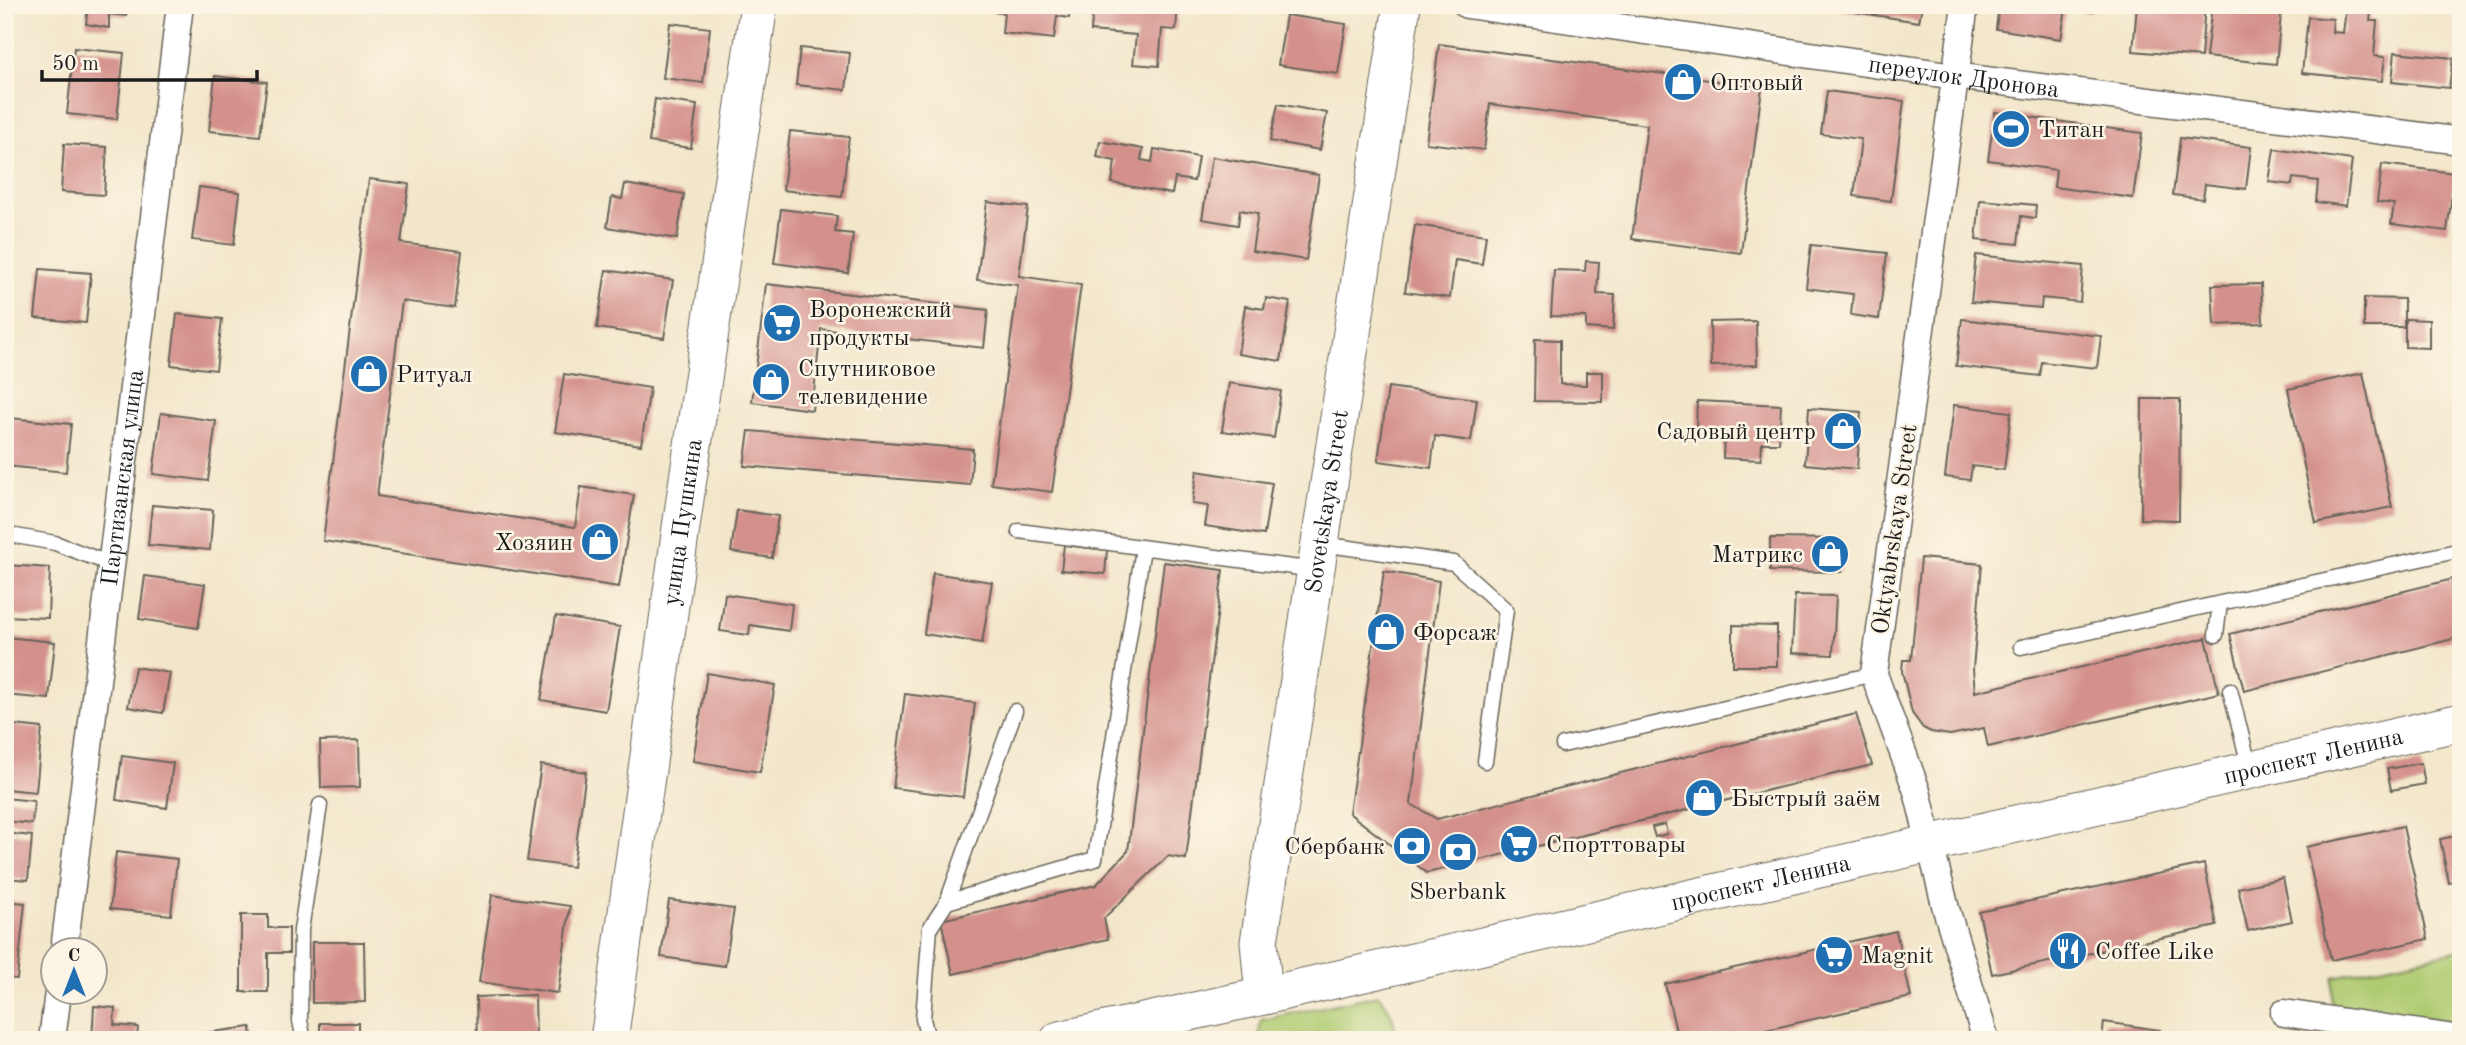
<svg xmlns="http://www.w3.org/2000/svg" width="2466" height="1045" viewBox="0 0 2466 1045" font-family="'Old Standard TT',serif">
<style>
.green{fill:#afcb71;stroke:#667446;stroke-width:2}
.building{fill:#d4918c}
.lines{fill:none;stroke-linecap:round;stroke-linejoin:round}
.lane-casing{stroke:#676359;stroke-width:17}
.street-casing{stroke:#676359;stroke-width:29}
.secondary-casing{stroke:#676359;stroke-width:39}
.lane{stroke:#fff;stroke-width:14}
.street{stroke:#fff;stroke-width:26}
.secondary{stroke:#fff;stroke-width:37}
.labels{text-anchor:middle;stroke-width:5;stroke-linejoin:round;paint-order:stroke}
.street-label{font-size:24px;fill:#1c1c1c;stroke:#fcf5e5}
.poi-label{font-size:24px;fill:#1c1c1c;stroke:#fcf5e5;text-anchor:start}
</style>
<rect width="100%" height="100%" fill="#fcf5e5"/>
<filter id="ink" filterUnits="userSpaceOnUse"><feTurbulence type="fractalNoise" baseFrequency=".0143" numOctaves="2"/><feDisplacementMap in="SourceGraphic" scale="14" xChannelSelector="R" yChannelSelector="G"/><feConvolveMatrix kernelMatrix="1 2 1 2 8 2 1 2 1" color-interpolation-filters="sRGB"/></filter>
<filter id="wash" filterUnits="userSpaceOnUse"><feTurbulence type="fractalNoise" baseFrequency=".00686" numOctaves="4" result="noise"/><feDisplacementMap in="SourceGraphic" scale="28" xChannelSelector="R" yChannelSelector="G"/><feGaussianBlur stdDeviation="1.57" result="paint"/><feColorMatrix in="noise" values="0 0 0 0 0 0 0 0 0 0 0 0 0 0 0 0 0 1.4 0 .05"/><feComposite in="paint" operator="in"/></filter>
<g filter="url(#wash)">
<rect width="100%" height="100%" fill="#f3e7cb"/>
<!-- green -->
<path class="green" d="M2461 950V1023L2332 1005 2333 977Z
M1378 995C1390 1007 1397 1021 1394 1040H1258L1261 1020Z"/>
<g id="blocks">
<!-- building -->
<path class="building" d="M88 5H128L126 16 109 14V28L86 24Z
M237 5H266L265 10Z
M914 5H955V11L914 7Z
M996 5H1070L1069 18 1057 16 1054 39 1002 33 1004 13 995 12Z
M1093 5H1178L1176 30 1162 29 1159 66 1133 64 1136 35 1091 31Z
M1810 5H1922L1919 22Z
M1999 5H2093L2092 12 2066 8 2061 39 1996 29Z
M2137 5H2205L2201 57 2133 51Z
M2212 5H2282L2276 64 2206 57Z
M2346 10 2371 12 2370 21H2377L2374 56 2385 57 2382 81 2302 73 2308 17 2333 19 2332 32 2343 33Z
M1286 15 1346 24 1338 74 1278 65Z
M670 23 710 28 703 83 663 78Z
M1439 44 1762 87 1741 253 1632 239 1647 125 1490 104 1484 150 1426 143Z
M74 48 124 53 117 119 67 114Z
M800 48 850 53 846 90 796 85Z
M2395 52 2453 58 2449 88 2392 82Z
M215 76 267 82 260 136 209 131Z
M1827 91 1904 101 1891 201 1854 196 1861 139 1821 134Z
M655 99 697 105 691 148 649 142Z
M1278 104 1327 113 1320 150 1270 141Z
M1995 112 2142 133 2133 198 2054 187 2056 170 1988 160Z
M790 131 849 137 842 197 783 190Z
M2180 138 2251 147 2246 189 2205 184 2203 199 2173 195Z
M1100 141 1143 149 1141 160 1152 162 1154 149 1198 157 1194 181 1175 178 1172 194 1112 183 1115 161 1097 157Z
M64 144 107 147 104 195 61 192Z
M2274 149 2352 160 2346 206 2316 202 2318 181 2293 178 2292 185 2269 182Z
M1212 157 1319 175 1306 260 1252 251 1258 213 1240 210 1238 225 1202 219Z
M2382 164 2455 173 2447 231 2391 224 2394 204 2377 202Z
M369 179 409 184 401 243 462 251 455 308 402 301 377 496 575 527 581 487 634 495 619 587 323 541Z
M625 184 684 194 677 239 607 227 612 197 622 199Z
M199 187 240 192 234 245 192 240Z
M1980 200 2036 205 2035 218 2021 216 2018 244 1976 240Z
M987 202 1028 207 1019 276 1081 285 1052 492 991 484 1018 285 977 280Z
M781 209 837 216 835 232 853 234 848 273 774 263Z
M1415 225 1486 235 1482 264 1455 260 1450 298 1405 292Z
M1811 245 1887 253 1879 319 1851 315 1853 294 1806 288Z
M1976 255 2083 266 2080 302 2042 298 2041 308 1971 302Z
M1586 261 1599 262 1597 294 1615 295 1613 330 1586 328V317L1551 316 1554 270 1585 271Z
M40 269 91 273 86 323 35 318Z
M606 270 673 280 664 338 597 328Z
M766 284 988 310 984 348 821 329 812 410 752 402Z
M2261 284 2263 323 2214 325 2212 285Z
M1266 298 1290 302 1281 361 1238 354 1245 306 1264 309Z
M2364 298 2404 299V327H2364Z
M177 314 222 319 216 370 171 365Z
M1962 319 2101 336 2097 368 2042 362 2040 376 1956 366Z
M2405 319 2429 320V348L2405 347Z
M1756 321 1757 365 1711 366 1710 322Z
M1535 339 1560 340V384L1586 385V372H1603V402L1534 401Z
M2363 373 2392 507 2316 523 2288 389Z
M564 374 650 388 641 445 555 432Z
M1229 383 1281 391 1274 438 1222 431Z
M1388 387 1477 399 1471 441 1435 436 1431 468 1378 461Z
M2142 399H2180L2179 520 2141 519Z
M1697 401 1781 405 1779 443H1762L1761 460 1723 458 1724 432 1696 431Z
M1954 405 2011 412 2004 470 1972 466 1970 480 1945 477Z
M1809 408 1861 412 1857 469 1805 464Z
M161 413 216 421 208 481 153 474Z
M9 418 71 424 66 472 5 466Z
M749 431 973 449 970 485 744 466Z
M1197 471 1272 483 1264 535 1205 526 1208 506 1192 504Z
M152 505 213 510 210 550 148 545Z
M737 510 778 516 772 558 731 552Z
M1770 538 1841 539V572L1770 571Z
M1064 545 1107 550 1105 574 1061 570Z
M1921 558 1982 564 1973 669 1975 692 2206 638 2219 693 1988 747 1984 728 1950 735 1931 732 1923 728 1912 713 1902 671 1903 660H1911Z
M1164 562 1223 570 1186 859 1168 856 1104 918 1108 939 953 974 941 920 1096 885 1128 851Z
M6 565 50 568 48 618 5 616Z
M1384 571 1439 581 1411 804 1437 819 1856 714 1872 765 1427 873 1349 813Z
M933 573 992 582 982 643 924 634Z
M145 576 205 584 198 628 139 619Z
M2461 577V637L2244 691 2230 634Z
M725 594 792 604 789 631 750 625 749 635 720 631Z
M1795 595 1836 596 1833 655 1792 653Z
M556 616 620 627 606 711 541 700Z
M1733 625 1777 626V666H1733Z
M5 637 55 642 49 699 5 695Z
M135 667 170 673 163 713 128 707Z
M707 673 775 685 760 772 693 761Z
M905 694 975 703 963 797 893 788Z
M5 724 42 728 36 792 5 789Z
M359 740 360 787 321 788 320 741Z
M122 756 173 763 167 808 116 800Z
M2421 763 2425 784 2391 790 2387 769Z
M541 765 586 772 573 867 527 861Z
M5 798 34 801 32 824 5 821Z
M1665 824 1667 834 1655 837 1652 827Z
M2403 826 2428 939 2331 960 2306 847Z
M5 833 32 836 28 880 5 878Z
M2461 835V880L2449 883 2440 839Z
M116 852 177 859 171 915 110 909Z
M2204 864 2217 926 1992 974 1979 912Z
M2283 878 2292 921 2248 931 2238 888Z
M492 895 570 906 558 993 479 982Z
M669 900 734 909 725 966 661 957Z
M5 901 25 903 17 979 5 978Z
M241 915H268V928H289V953H268V992H241Z
M1896 931 1911 997 1722 1040H1678L1665 984Z
M312 942H364L365 1002 312 1003Z
M535 995 536 1040H477L476 997Z
M94 1006 115 1008 114 1025 138 1027 137 1040H92Z
M2104 1022 2160 1030 2158 1040H2102Z
M320 1023H358V1040H320Z
M251 1027 252 1040H205V1033Z"/>
</g>
</g>
<g filter="url(#ink)">
<use href="#blocks" fill-opacity="0" stroke="#676359" stroke-width="2"/>
<g class="lines">
<defs>
<path id="lane" d="M1019 531 1315 570
M5 534 55 543 113 565
M1322 544 1454 563 1506 610 1485 761
M2216 635 2220 603
M2021 647 2461 550
M2230 690 2250 769
M1563 745 1874 674
M947 902 1015 711
M304 1040 300 1021 301 930 320 805
M928 1040 923 1019 930 928 947 902 1095 859 1143 548"/>
<g id="street">
<path id="s1" d="M1467 5 1955 76 2461 141"/>
<path d="M1965 5 1874 674 1917 791 1946 909 1986 1040"/>
<path id="s2" d="M64 950 180 5"/>
<path d="M2284 1013 2461 1039"/>
<path d="M52 1040 58 992"/>
</g>
<g id="secondary">
<path id="s3" d="M1264 996 1259 942 1402 5"/>
<path id="s4" d="M609 1040 686 492 759 5"/>
<path id="s5" d="M1059 1040 1264 996 2461 722"/>
</g>
</defs>
<!-- lane casing -->
<use href="#lane" class="lane-casing"/>
<!-- street casing -->
<use href="#street" class="street-casing"/>
<!-- secondary casing -->
<use href="#secondary" class="secondary-casing"/>
<!-- lane -->
<use href="#lane" class="lane"/>
<!-- street -->
<use href="#street" class="street"/>
<!-- secondary -->
<use href="#secondary" class="secondary"/>
</g>
</g>
<!-- icons -->
<defs>
<symbol id="shop-disc" viewBox="-11 -11 22 22"><circle r="9.5" fill="#1f6fb2" stroke="#fcf5e5"/><path d="M-5-2.5h2.3a2.7 3.5 0 0 1 5.4 0H5L5.5 6h-11ZM-1.5-2.5h3a1.5 2.3 0 0 0-3 0Z" fill="#fff"/></symbol>
<symbol id="stadium-disc" viewBox="-11 -11 22 22"><circle r="9.5" fill="#1f6fb2" stroke="#fcf5e5"/><path d="M0-5a6.5 5 0 1 0 0 10a6.5 5 0 1 0 0-10ZM-3.5-1.8h7v3.6h-7Z" fill="#fff"/></symbol>
<symbol id="supermarket-disc" viewBox="-11 -11 22 22"><circle r="9.5" fill="#1f6fb2" stroke="#fcf5e5"/><path d="M-6-5.5h2.5l.6 2H6L4.5 2H-2.5L-4.4-4H-6ZM-1.5 3.2a1.3 1.3 0 1 0 .1 0ZM3 3.2a1.3 1.3 0 1 0 .1 0Z" fill="#fff"/></symbol>
<symbol id="bank-disc" viewBox="-11 -11 22 22"><circle r="9.5" fill="#1f6fb2" stroke="#fcf5e5"/><path d="M-6-4H6V4H-6ZM0-2.3a2.3 2.3 0 1 0 0 4.6a2.3 2.3 0 1 0 0-4.6Z" fill="#fff"/></symbol>
<symbol id="restaurant-disc" viewBox="-11 -11 22 22"><circle r="9.5" fill="#1f6fb2" stroke="#fcf5e5"/><path d="M-5-6h1v4h1v-4h1v4h1v-4h1v5L-1.5 .5V6h-2V.5L-5-1ZM5-6V6H3V1.5H1.5Q1.5-4 5-6Z" fill="#fff"/></symbol>
</defs>
<g fill-rule="evenodd">
<use href="#shop-disc" x="1661" y="60" width="44" height="44"/>
<use href="#stadium-disc" x="1989" y="107" width="44" height="44"/>
<use href="#supermarket-disc" x="760" y="301" width="44" height="44"/>
<use href="#shop-disc" x="347" y="352" width="44" height="44"/>
<use href="#shop-disc" x="749" y="360" width="44" height="44"/>
<use href="#shop-disc" x="1821" y="409" width="44" height="44"/>
<use href="#shop-disc" x="578" y="520" width="44" height="44"/>
<use href="#shop-disc" x="1808" y="532" width="44" height="44"/>
<use href="#shop-disc" x="1364" y="610" width="44" height="44"/>
<use href="#shop-disc" x="1682" y="776" width="44" height="44"/>
<use href="#supermarket-disc" x="1497" y="822" width="44" height="44"/>
<use href="#bank-disc" x="1390" y="824" width="44" height="44"/>
<use href="#bank-disc" x="1436" y="830" width="44" height="44"/>
<use href="#restaurant-disc" x="2046" y="929" width="44" height="44"/>
<use href="#supermarket-disc" x="1812" y="933" width="44" height="44"/>
</g>
<g class="labels">
<!-- street labels -->
<g class="street-label">
<text dy="8" stroke="none"><textPath href="#s1" startOffset="502">переулок Дронова</textPath></text>
<text dy="8" stroke="none"><textPath href="#s2" startOffset="476">Партизанская улица</textPath></text>
<text dy="8" stroke="none"><textPath href="#s3" startOffset="500">Sovetskaya Street</textPath></text>
<text dy="8" stroke="none"><textPath href="#s4" startOffset="523">улица Пушкина</textPath></text>
<text transform="translate(1894 529) rotate(-82)" y="8">Oktyabrskaya Street</text>
<text dy="8" stroke="none"><textPath href="#s5" startOffset="1286">проспект Ленина</textPath></text>
<text dy="8" stroke="none"><textPath href="#s5" startOffset="719">проспект Ленина</textPath></text>
</g>
<!-- poi labels -->
<g class="poi-label">
<text x="1710" y="90">Оптовый</text>
<text x="2038" y="137">Титан</text>
<text x="809" y="317">Воронежский<tspan x="809" dy="28">продукты</tspan></text>
<text x="798" y="376">Спутниковое<tspan x="798" dy="28">телевидение</tspan></text>
<text x="396" y="382">Ритуал</text>
<text x="1816" y="439" text-anchor="end">Садовый центр</text>
<text x="573" y="550" text-anchor="end">Хозяин</text>
<text x="1803" y="562" text-anchor="end">Матрикс</text>
<text x="1413" y="640">Форсаж</text>
<text x="1731" y="806">Быстрый заём</text>
<text x="1546" y="852">Спорттовары</text>
<text x="1385" y="854" text-anchor="end">Сбербанк</text>
<text x="1458" y="899" text-anchor="middle">Sberbank</text>
<text x="2095" y="959">Coffee Like</text>
<text x="1861" y="963">Magnit</text>
</g>
</g>
<!-- margin -->
<rect width="2466" height="1045" fill="none" stroke="#fcf5e5" stroke-width="28"/>
<!-- north arrow -->
<g transform="translate(74 971)"><circle r="33" fill="#fcf5e5" stroke="#a29e95" stroke-width="2"/>
<path d="M0-5L12 26L0 18L-12 26Z" fill="#1f6fb2"/>
<text y="-10" font-size="19" font-weight="bold" text-anchor="middle" fill="#1c1c1c">С</text>
</g>
<!-- scale -->
<path d="M42 70v10h215v-10" fill="none" stroke="#1c1c1c" stroke-width="3.5"/>
<text x="52" y="70" font-size="21" fill="#1c1c1c" stroke="#fcf5e5" stroke-width="5" paint-order="stroke">50 m</text>
</svg>
